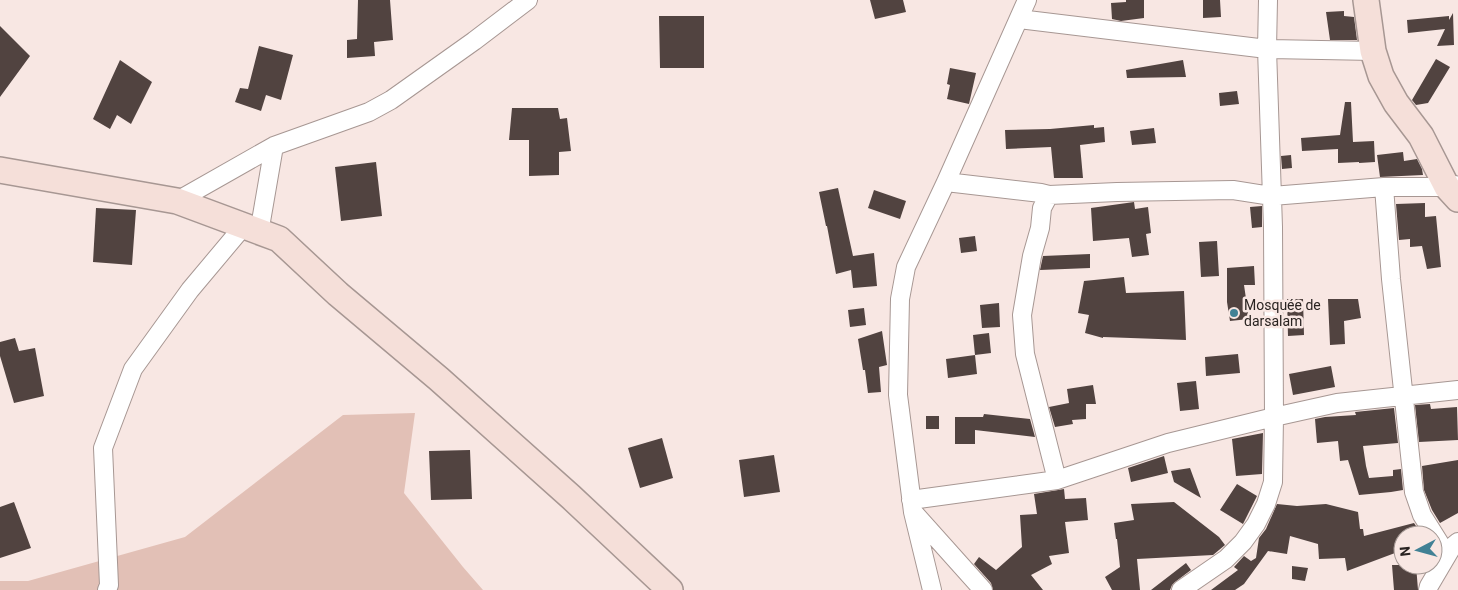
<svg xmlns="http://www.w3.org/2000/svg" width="1458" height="590" viewBox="0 0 1458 590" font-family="Roboto,sans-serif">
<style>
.green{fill:#e2c0b6}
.building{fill:#514340}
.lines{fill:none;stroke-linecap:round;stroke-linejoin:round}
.street-casing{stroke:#a79793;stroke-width:20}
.secondary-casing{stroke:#a79793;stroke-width:28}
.street{stroke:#fff;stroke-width:18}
.secondary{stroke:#f5dfd9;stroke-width:25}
.poi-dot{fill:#418195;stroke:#f8e7e3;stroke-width:2}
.labels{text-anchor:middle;stroke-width:5;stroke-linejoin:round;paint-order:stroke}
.poi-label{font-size:14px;fill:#292321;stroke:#f8e7e3;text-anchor:start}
</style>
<rect width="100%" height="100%" fill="#f8e7e3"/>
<!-- green -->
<path class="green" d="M415 413 404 493 463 567 483 590H0V581H28L185 537 343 415Z"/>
<!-- building -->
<path class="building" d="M358 0H390L393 40 374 42 375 56 347 58V40L357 39Z
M870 0H903L906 12 875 19Z
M1126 0H1144V18L1121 21 1112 19 1111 3 1126 2Z
M1203 0H1220L1221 17 1203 18Z
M1344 11V16L1354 17 1357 40H1330L1326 12Z
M1453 13 1454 45 1437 46 1445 29 1408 33 1407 20 1449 16V20Z
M659 16H704V68H660Z
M0 26 30 56 0 97Z
M259 46 293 55 281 100 266 95 261 111 235 102 240 88 248 89Z
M1436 59 1450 67 1428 103 1416 105 1412 100Z
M120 60 152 82 131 124 117 115 110 129 93 119Z
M1183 60 1186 77 1127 78 1126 70Z
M950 68 976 73 969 104 947 99 950 85 947 84Z
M1237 91 1239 104 1220 106 1219 93Z
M1345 102H1351L1353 142 1374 141 1375 162 1359 163V162L1338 163V149L1302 151 1301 138 1340 135Z
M512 108H558L560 119 567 118 571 151 559 152V175L529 176V140H509Z
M1094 125V128L1104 127 1105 142 1080 145 1083 178H1054L1051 147 1006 149 1005 130 1050 129Z
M1154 128 1156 143 1132 145 1130 131Z
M1403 152 1404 161 1417 159 1422 169 1423 175 1380 177 1377 155Z
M1291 155 1292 168 1282 169 1281 156Z
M376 162 382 216 341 221 335 167Z
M838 188 853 256 874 253 877 286 853 288 851 270 836 274 827 226H826L819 192Z
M874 190 906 201 900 219 868 208Z
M1134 202 1135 209 1148 207 1151 233 1146 234 1149 255 1132 257 1129 238 1093 241 1091 208Z
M1425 203V217L1436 216 1441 267 1427 269 1422 246 1410 247V239L1399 240 1396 204Z
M1262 206V227L1252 228 1250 207Z
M96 208 136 210 132 265 93 262Z
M975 236 977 251 961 253 959 238Z
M1217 241 1219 276 1201 277 1199 242Z
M1090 254V268L1040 270 1043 256Z
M1254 266 1255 285H1244L1249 319 1230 321 1227 302V268Z
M1124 277 1126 293 1184 291 1186 340 1103 337V338L1085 333 1089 315 1078 313 1084 281Z
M1287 299H1303L1304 335 1288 336Z
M1328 299H1358L1361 318 1344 321 1345 344 1330 345Z
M999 303 1000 327 982 328 980 305Z
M864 308 866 325 850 327 848 310Z
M882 331 887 365 879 367 881 392 868 393 865 370H863L858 339Z
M989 333 991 353 975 355 973 335Z
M15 338 19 351 35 348 44 396 14 403 0 356V342Z
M1238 354 1240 373 1206 376 1205 357Z
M975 355 977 374 948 378 946 359Z
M1331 366 1335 387 1293 395 1289 374Z
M1196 381 1199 409 1180 411 1177 383Z
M1093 385 1096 404H1086V419L1072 420 1073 424 1055 427 1049 407 1069 403 1067 389Z
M1430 404 1431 409 1457 407 1458 440 1419 442 1415 405Z
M1394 408 1398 443 1363 446 1366 466 1369 478 1393 476V470L1401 469 1403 490 1391 492 1359 495 1348 460 1340 461 1338 441 1317 443 1315 419 1325 417 1356 415 1355 412Z
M984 414 1030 419 1035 437 975 430V444H955V417H983Z
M926 416H939V429H926Z
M1263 433 1262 474 1236 476 1232 439Z
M662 438 673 478 640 488 628 448Z
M470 450 472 499 431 500 429 451Z
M774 455 780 492 744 497 739 460Z
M1164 456 1168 473 1131 482 1128 468Z
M1458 460V513L1440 523 1432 510 1424 490 1422 466Z
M1190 468 1201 498 1174 482 1171 471Z
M1237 484 1257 496 1243 524 1220 510Z
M1064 489 1065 499 1086 498 1088 520 1065 522 1069 553 1049 556 1052 564 1031 575 1043 590H993L991 583 974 564 979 557 996 570 1022 547 1020 515 1037 514 1034 494Z
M14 502 31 548 0 558V507Z
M1174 502 1219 537 1225 545 1213 555 1137 559 1140 590H1112L1105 577 1120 567 1117 539H1116L1114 523 1134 520 1131 504Z
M1277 504 1297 506 1326 504 1358 512 1360 529H1363L1364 536 1414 523 1422 535H1403V550L1347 571 1345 558 1319 559 1318 544 1290 536 1287 554 1268 551 1244 584 1235 590H1211L1238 570 1234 567 1244 556 1251 561 1256 558 1259 538 1266 529Z
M1186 563 1191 570 1175 582 1172 585 1170 590H1151Z
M1392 565H1416L1418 590H1394Z
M1292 566 1308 568 1305 581 1292 579Z"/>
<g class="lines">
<defs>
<path id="street" d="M1019 19 1267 49 1373 51
M946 182 1041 193 1049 195 1117 192 1233 190 1272 196 1384 187H1447L1455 185
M1384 187 1391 279 1414 492 1422 515 1447 555
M1049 195 1042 208 1040 228 1032 256 1022 315 1025 354 1057 480
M177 201 274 146 369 112 391 100 474 41 528 0
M911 500 1057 480 1168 443 1274 417 1337 403 1458 390
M915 514 983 590
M107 590 109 585 103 448 133 369 190 290 242 228 259 233 274 146
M932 590 913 512 898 395 900 299 906 267 946 182 1027 0
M1181 590 1226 559 1243 542 1256 524 1266 504 1273 482 1274 417 1273 227 1267 49 1268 0
M1428 590 1429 586 1452 547 1458 542"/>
<path id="secondary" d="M1366 0 1373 51 1381 76 1396 103 1421 136 1447 187 1458 199
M0 170 177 201 279 239 338 294 439 379 571 497 670 590"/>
</defs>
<!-- street casing -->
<use href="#street" class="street-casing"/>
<!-- secondary casing -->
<use href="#secondary" class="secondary-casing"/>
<!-- street -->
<use href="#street" class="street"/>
<!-- secondary -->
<use href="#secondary" class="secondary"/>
</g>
<!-- markers -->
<circle class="poi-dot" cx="1234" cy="313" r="5"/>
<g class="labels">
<!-- poi labels -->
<g class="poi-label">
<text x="1244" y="310">Mosquée de<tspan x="1244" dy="16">darsalam</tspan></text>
</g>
</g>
<!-- north arrow -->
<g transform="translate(1418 550) rotate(264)"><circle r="24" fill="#f8e7e3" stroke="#a59995"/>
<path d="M0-4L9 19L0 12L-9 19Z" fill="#418195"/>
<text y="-8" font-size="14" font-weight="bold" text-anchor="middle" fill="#292321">N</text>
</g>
</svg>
